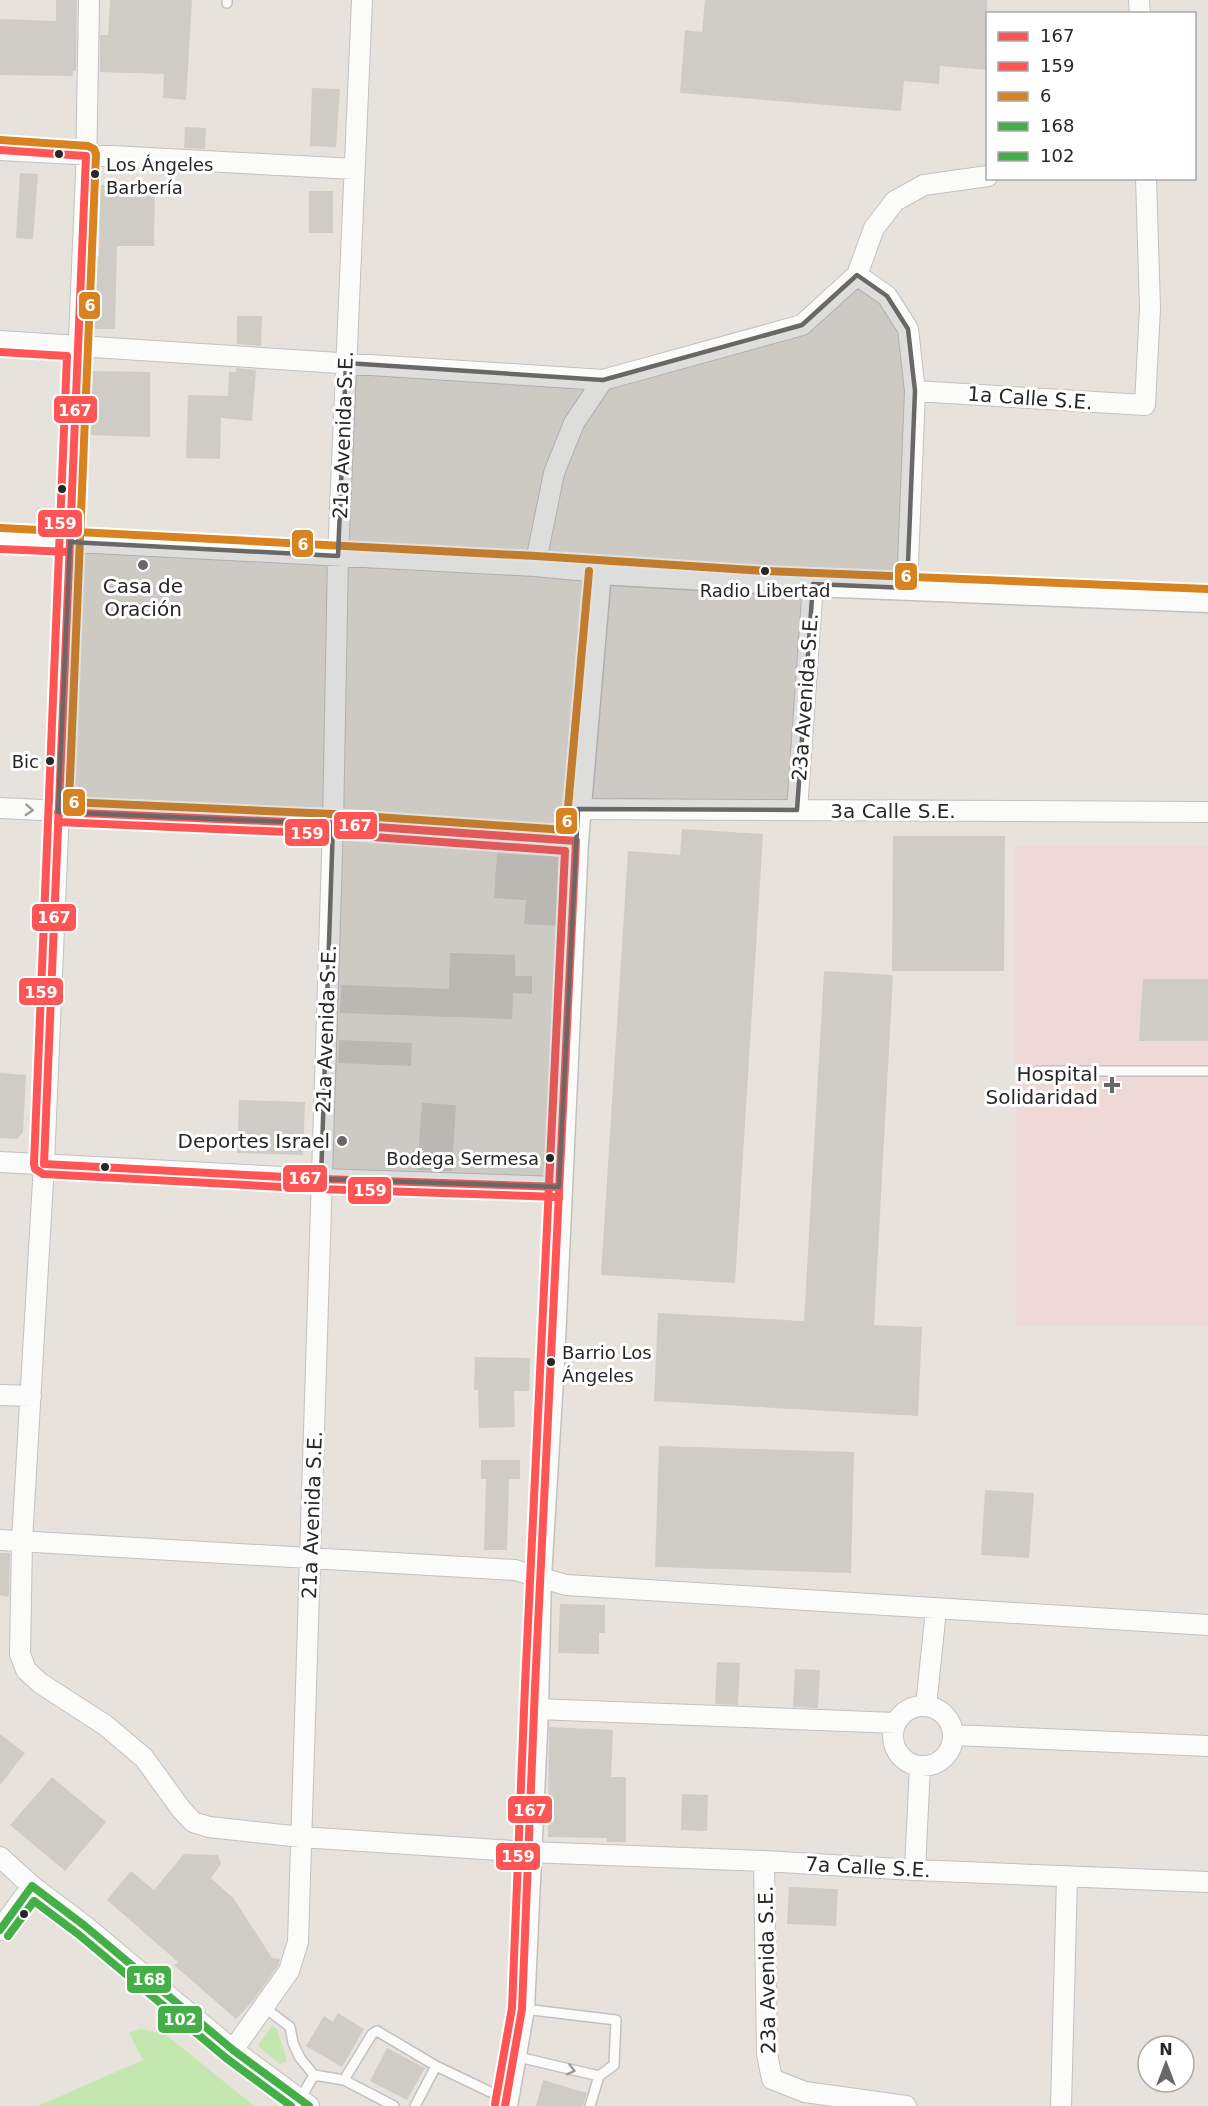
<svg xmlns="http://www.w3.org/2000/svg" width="1208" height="2106" viewBox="0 0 1208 2106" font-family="'DejaVu Sans',sans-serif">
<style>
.medical{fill:#eed9d6}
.green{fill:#c4e6af}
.building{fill:#cfccc6}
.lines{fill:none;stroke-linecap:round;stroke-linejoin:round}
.service-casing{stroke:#c2c1c2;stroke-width:12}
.minor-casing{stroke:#c2c1c2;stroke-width:22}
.tertiary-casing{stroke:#c2c1c2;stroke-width:27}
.service{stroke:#fbfbfa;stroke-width:9}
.minor{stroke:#fbfbfa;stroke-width:20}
.tertiary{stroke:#fbfbfa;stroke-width:24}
.bus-1-casing{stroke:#fff;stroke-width:12}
.bus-2-casing{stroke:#fff;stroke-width:12}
.bus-3-casing{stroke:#fff;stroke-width:12}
.bus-4-casing{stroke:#fff;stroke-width:12}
.bus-5-casing{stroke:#fff;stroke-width:12}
.bus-1{stroke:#f55;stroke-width:8}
.bus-2{stroke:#f55;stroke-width:8}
.bus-3{stroke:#d88220;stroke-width:8}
.bus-4{stroke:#44ae47;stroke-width:8}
.bus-5{stroke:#44ae47;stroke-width:8}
.oneway{stroke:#9c9c9b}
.marked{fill:#6a6866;fill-opacity:0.2;stroke:#6a6866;stroke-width:4.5;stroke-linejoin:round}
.bus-dot{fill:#272727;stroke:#fff;stroke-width:2}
.poi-dot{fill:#6a6866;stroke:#fff;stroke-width:2}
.labels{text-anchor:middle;stroke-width:6;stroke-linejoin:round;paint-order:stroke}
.bus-label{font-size:18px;fill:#272727;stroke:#fff;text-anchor:start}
.street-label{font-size:20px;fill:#272727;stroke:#fff}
.poi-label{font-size:20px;fill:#272727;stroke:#fff;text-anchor:end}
.line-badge{stroke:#fff;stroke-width:2}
.badge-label{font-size:16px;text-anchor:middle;font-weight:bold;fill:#fff}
</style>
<rect width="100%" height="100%" fill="#e7e2db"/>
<!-- medical -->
<path class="medical" d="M1015 845H1208V1325H1016Z"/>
<!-- green -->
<path class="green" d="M272 2026 277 2029 286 2057V2062L280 2064 259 2047V2044Z
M141 2029 165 2034 254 2106H38L143 2060 129 2033Z"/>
<!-- building -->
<path class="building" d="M56 0H77L76 71H73V76L0 75V19L56 21Z
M110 0H192L186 100 163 98 164 74 100 72V35H108Z
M705 0H987V70L940 66 939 84 904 81 901 111 680 93 685 30 702 32Z
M312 88 340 89 336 147 310 146Z
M185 127 206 128 205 149 184 148Z
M20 173 38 174 33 239 16 238Z
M100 185H155L154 246H117L115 329H91L94 256H99Z
M309 191H333V233H309Z
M237 316H262L261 346 237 344Z
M236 368 256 370 252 421 221 418 220 459 186 458 188 395 228 396 229 372H236Z
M90 371 150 372V437L87 435Z
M682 829 763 834 735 1283 601 1275 628 851 680 855Z
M893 836H1005L1004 971H892Z
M497 853 561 857 557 926 524 924 526 900 494 898Z
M450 953 515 955V976H532V994L513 993 512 1019 340 1013 341 985 449 989Z
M824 971 893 975 874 1325 922 1327 918 1416 654 1401 658 1313 804 1321Z
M1143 979H1208V1041H1139Z
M339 1040 412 1043 411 1066 338 1063Z
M0 1073 26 1075 23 1132 17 1139 0 1138Z
M239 1100 305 1102 303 1155 237 1153Z
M422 1103 456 1105 452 1171 417 1170Z
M475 1357 530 1358 529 1391H514L515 1427 479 1428 478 1390H474Z
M659 1446 854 1452 851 1573 655 1567Z
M481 1460H520V1479H509L507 1550H484L486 1479H481Z
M985 1490 1034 1493 1029 1558 981 1555Z
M0 1553H10L9 1597 0 1595Z
M560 1604 605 1605V1633H599V1654L558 1653Z
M717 1662 740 1663 738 1705 715 1704Z
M795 1669 820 1670 818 1708 793 1707Z
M549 1727 613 1730 611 1777H626V1842H607V1838L548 1837Z
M0 1734 25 1753 0 1785Z
M52 1777 106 1822 65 1871 10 1825Z
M682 1794 708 1795 707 1831 681 1830Z
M184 1854 218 1855 221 1864 211 1878 234 1899 272 1958 280 1959 278 1966 253 2001 236 2019 174 1965 178 1962 107 1900 131 1871 154 1890Z
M789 1887 838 1889 836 1926 787 1924Z
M338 2013 364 2029 342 2067 306 2046 324 2016 333 2022Z
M387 2048 425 2068 407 2100 370 2081Z
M543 2080 587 2093 583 2106H536Z"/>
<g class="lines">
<defs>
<path id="service" d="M227 3V0
M1038 1071H1208
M264 2007 290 2027 293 2043 300 2058 314 2075 344 2080 394 2106
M514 2056 599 2076 614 2065 616 2020 524 2009
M344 2080 372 2034 377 2031 436 2066 505 2099
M299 2101 314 2075
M415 2106 436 2066
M590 2106 599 2076"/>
<path id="minor" d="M89 0 86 173 44 1164 22 1541 20 1654 26 1670 40 1683 105 1725 144 1758 181 1809 193 1822 209 1827 301 1837 528 1852 764 1861 915 1870 1208 1882
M1139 0 1140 14
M0 150 354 169
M857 275 887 296 908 329 915 391 907 588
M0 341 603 380 802 325 857 275 874 228 895 201 924 185 988 176
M915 391 1145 405 1150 308 1146 178
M0 538 535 566 599 572
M535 566 554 473 574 423 603 380
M0 808 333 824 576 841
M578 809 1208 812
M797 810 813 584
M0 1162 321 1179 559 1187
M0 1395 31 1396
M0 1540 515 1570 566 1585 1208 1625
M926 1706 936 1610
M893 1736a30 30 0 1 1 60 0a30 30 0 1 1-60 0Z
M536 1709 896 1723
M953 1735 1208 1746
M0 1857 32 1886 85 1926 233 2050 309 2106
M764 1861 767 2054 772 2079 805 2092 906 2106
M915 1870 920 1766
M0 1930 32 1886
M233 2050 289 1971 298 1942 333 824 338 556 362 0
M1061 2106 1067 1877"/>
<path id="tertiary" d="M505 2106 522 2009 536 1709 539 1577 552 1363 576 841 599 572 813 584 1208 600"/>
</defs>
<!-- service casing -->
<use href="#service" class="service-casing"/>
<!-- minor casing -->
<use href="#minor" class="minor-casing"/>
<!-- tertiary casing -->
<use href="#tertiary" class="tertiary-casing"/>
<!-- service -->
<use href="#service" class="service"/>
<!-- minor -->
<use href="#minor" class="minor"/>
<!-- tertiary -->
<use href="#tertiary" class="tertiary"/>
<defs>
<path id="bus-1" d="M0 150 86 156
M86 156 44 1164 321 1179 559 1187
M58 812 333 824 576 841 535 1687 522 2009 505 2106"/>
<path id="bus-2" d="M0 352 67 356 34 1164 35 1169 43 1174 320 1189 559 1197
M0 549 69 552
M58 822 332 834 565 851 525 1686 512 2008 495 2104"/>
<path id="bus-3" d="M1 140 88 146 94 149 96 154 69 802 333 814 566 830 589 571
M1 528 536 556 766 571 1208 589"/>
<path id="bus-4" d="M0 1930 32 1886 85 1926 233 2050 309 2106"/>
<path id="bus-5" d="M8 1936 34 1901 78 1934 226 2058 291 2106"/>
</defs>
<!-- bus-1 casing -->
<use href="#bus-1" class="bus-1-casing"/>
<!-- bus-2 casing -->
<use href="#bus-2" class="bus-2-casing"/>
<!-- bus-3 casing -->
<use href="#bus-3" class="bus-3-casing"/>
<!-- bus-4 casing -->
<use href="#bus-4" class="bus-4-casing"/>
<!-- bus-5 casing -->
<use href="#bus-5" class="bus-5-casing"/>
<!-- bus-1 -->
<use href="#bus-1" class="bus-1"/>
<!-- bus-2 -->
<use href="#bus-2" class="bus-2"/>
<!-- bus-3 -->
<use href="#bus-3" class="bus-3"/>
<!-- bus-4 -->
<use href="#bus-4" class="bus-4"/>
<!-- bus-5 -->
<use href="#bus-5" class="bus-5"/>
</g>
<!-- one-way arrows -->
<defs><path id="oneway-chevron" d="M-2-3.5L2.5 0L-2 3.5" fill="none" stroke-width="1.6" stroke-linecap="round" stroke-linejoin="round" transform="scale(1.5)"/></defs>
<g class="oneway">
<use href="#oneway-chevron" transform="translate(29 810) rotate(3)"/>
<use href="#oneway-chevron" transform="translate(571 2070) rotate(14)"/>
</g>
<!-- marked area -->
<path class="marked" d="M857 275 887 296 908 329 915 391 907 588 813 584 797 810 578 809 559 1187 321 1179 333 824 58 812 70 542 338 556 346 363 603 380 802 325Z"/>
<!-- markers -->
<g class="bus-dot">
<circle cx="59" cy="154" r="5"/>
<circle cx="95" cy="174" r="5"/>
<circle cx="62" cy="489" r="5"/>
<circle cx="765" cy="571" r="5"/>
<circle cx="50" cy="761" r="5"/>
<circle cx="550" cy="1158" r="5"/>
<circle cx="105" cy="1167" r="5"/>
<circle cx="551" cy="1362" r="5"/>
<circle cx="24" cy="1914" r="5"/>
</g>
<g class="poi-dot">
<circle cx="143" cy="565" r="6"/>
<path d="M1109 1076h6v6h6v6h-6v6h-6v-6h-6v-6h6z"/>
<circle cx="342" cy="1141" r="6"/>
</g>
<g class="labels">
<!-- bus labels -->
<g class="bus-label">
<text x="106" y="171">Los Ángeles<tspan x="106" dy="23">Barbería</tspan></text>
<text x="765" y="597" text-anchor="middle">Radio Libertad</text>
<text x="39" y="768" text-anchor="end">Bic</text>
<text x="539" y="1165" text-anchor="end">Bodega Sermesa</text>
<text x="562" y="1359">Barrio Los<tspan x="562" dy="23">Ángeles</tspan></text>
</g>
<!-- street labels -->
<g class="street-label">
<text transform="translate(1030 398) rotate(4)" y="7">1a Calle S.E.</text>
<text transform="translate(343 435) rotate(-88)" y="7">21a Avenida S.E.</text>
<text transform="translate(805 697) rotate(-86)" y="7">23a Avenida S.E.</text>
<text x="893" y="818">3a Calle S.E.</text>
<text transform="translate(326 1029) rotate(-88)" y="7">21a Avenida S.E.</text>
<text transform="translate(312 1515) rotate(-88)" y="7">21a Avenida S.E.</text>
<text transform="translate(868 1867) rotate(3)" y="7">7a Calle S.E.</text>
<text transform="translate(767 1970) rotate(-91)" y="7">23a Avenida S.E.</text>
</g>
<!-- poi labels -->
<g class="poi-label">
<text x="143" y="593" text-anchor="middle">Casa de<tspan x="143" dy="23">Oración</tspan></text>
<text x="1098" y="1081">Hospital<tspan x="1098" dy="23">Solidaridad</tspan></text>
<text x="330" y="1148">Deportes Israel</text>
</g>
</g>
<g class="line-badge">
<rect x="78" y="291" width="23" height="29" rx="6" fill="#d88220"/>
<rect x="53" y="395" width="45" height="29" rx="6" fill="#f55"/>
<rect x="37" y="509" width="46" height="29" rx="6" fill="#f55"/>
<rect x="291" y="529" width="23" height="29" rx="6" fill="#d88220"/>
<rect x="894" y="562" width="24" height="29" rx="6" fill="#d88220"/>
<rect x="62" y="788" width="24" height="29" rx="6" fill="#d88220"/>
<rect x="555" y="807" width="23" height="28" rx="6" fill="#d88220"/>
<rect x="333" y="811" width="45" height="29" rx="6" fill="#f55"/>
<rect x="284" y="818" width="46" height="29" rx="6" fill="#f55"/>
<rect x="31" y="903" width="46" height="29" rx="6" fill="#f55"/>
<rect x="18" y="977" width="46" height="29" rx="6" fill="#f55"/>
<rect x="282" y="1164" width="46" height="29" rx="6" fill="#f55"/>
<rect x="347" y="1176" width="45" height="29" rx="6" fill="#f55"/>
<rect x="507" y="1795" width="46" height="29" rx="6" fill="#f55"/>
<rect x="495" y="1842" width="46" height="29" rx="6" fill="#f55"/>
<rect x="126" y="1965" width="46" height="29" rx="6" fill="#44ae47"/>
<rect x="157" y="2005" width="46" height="29" rx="6" fill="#44ae47"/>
</g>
<g class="badge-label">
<text x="90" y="311">6</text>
<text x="75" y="416">167</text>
<text x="60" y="529">159</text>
<text x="303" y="550">6</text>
<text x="906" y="582">6</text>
<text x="74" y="808">6</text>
<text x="567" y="827">6</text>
<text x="355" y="831">167</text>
<text x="307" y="839">159</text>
<text x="54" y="923">167</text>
<text x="41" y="998">159</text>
<text x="305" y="1184">167</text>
<text x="370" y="1196">159</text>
<text x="530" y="1816">167</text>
<text x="518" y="1862">159</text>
<text x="149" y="1985">168</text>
<text x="180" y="2025">102</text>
</g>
<!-- legend -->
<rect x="986" y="12" width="210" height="168" fill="#ffffff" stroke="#a9a9a9" stroke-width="1.5"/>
<rect x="998" y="32" width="30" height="9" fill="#ff5555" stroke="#a9a9a9" stroke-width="1.5"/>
<text x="1040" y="42" font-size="18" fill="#272727">167</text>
<rect x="998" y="62" width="30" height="9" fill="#ff5555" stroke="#a9a9a9" stroke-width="1.5"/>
<text x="1040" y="72" font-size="18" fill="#272727">159</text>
<rect x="998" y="92" width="30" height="9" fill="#d88220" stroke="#a9a9a9" stroke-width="1.5"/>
<text x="1040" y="102" font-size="18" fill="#272727">6</text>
<rect x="998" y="122" width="30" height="9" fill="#44ae47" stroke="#a9a9a9" stroke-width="1.5"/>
<text x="1040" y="132" font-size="18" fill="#272727">168</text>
<rect x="998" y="152" width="30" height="9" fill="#44ae47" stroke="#a9a9a9" stroke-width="1.5"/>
<text x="1040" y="162" font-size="18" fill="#272727">102</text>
<!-- north arrow -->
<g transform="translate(1166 2064)"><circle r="28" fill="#ffffff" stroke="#a9a9a9" stroke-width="1.5"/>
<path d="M0-4.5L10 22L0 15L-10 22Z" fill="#6a6866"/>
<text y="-9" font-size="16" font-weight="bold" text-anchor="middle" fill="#272727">N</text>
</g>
</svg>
